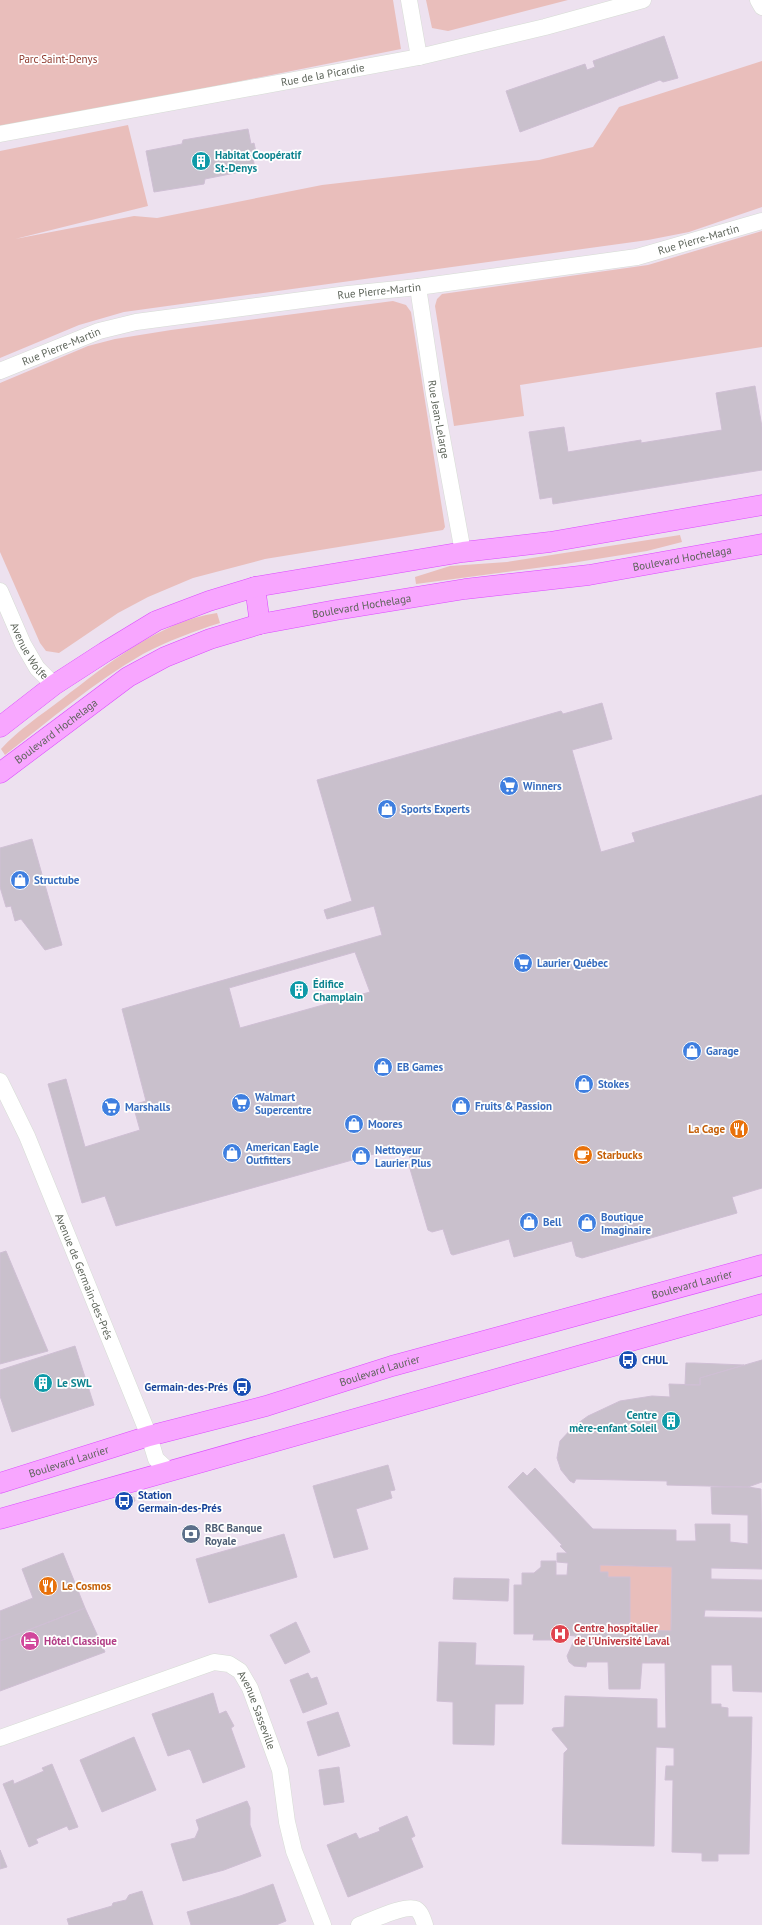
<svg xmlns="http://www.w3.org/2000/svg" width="762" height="1925" viewBox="0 0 762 1925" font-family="'PT Sans',sans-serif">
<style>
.green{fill:#e9bebb}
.building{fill:#c9c0cc;stroke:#cfbfd4;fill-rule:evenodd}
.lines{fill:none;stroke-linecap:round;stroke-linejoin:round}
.minor-casing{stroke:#d6dcd4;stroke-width:17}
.major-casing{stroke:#db4aff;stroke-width:21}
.minor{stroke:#fff;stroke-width:16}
.major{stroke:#f8a6ff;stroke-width:20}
.labels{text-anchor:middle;stroke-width:3.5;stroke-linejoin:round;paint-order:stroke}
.park-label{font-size:11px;fill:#8f3a2e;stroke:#fff}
.street-label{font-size:11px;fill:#5d645a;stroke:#fff}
.culture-label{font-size:11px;font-weight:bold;fill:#0d838f;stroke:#fff;text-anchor:start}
.shop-label{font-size:11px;font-weight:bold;fill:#366cbe;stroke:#fff;text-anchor:start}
.food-label{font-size:11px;font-weight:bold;fill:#c56008;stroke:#fff;text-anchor:start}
.transit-label{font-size:11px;font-weight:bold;fill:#164399;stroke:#fff;text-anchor:start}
.service-label{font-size:11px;font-weight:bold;fill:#4e5e75;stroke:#fff;text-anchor:start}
.health-label{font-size:11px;font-weight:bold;fill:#be3a42;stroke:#fff;text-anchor:start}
.hotel-label{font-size:11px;font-weight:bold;fill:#b23c85;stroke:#fff;text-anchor:start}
</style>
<rect width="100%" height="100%" fill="#ede1ef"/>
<!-- green -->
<path class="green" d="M0 0H393L401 49 2 129H0Z
M426 0H568L448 31 432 28Z
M762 61V207L689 232 648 240 124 312 79 325 0 358V151L128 125 148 206 15 239 134 216 157 218 322 185 539 160 593 147 619 107Z
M762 231V347L520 385 524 416 454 426 435 306 437 299 442 294 648 265Z
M393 301 406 305 411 312 445 527 443 530 265 559 193 578 148 597 118 613 59 653 46 651 40 643 0 552V383L88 346 115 339 171 330Z
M680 535 682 542 647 551 559 565 416 584 415 577 450 566 507 562Z
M217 613 220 623C194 631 168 641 143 654 94 682 50 720 5 755L1 749C18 730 41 715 62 699 108 664 158 622 217 613Z
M600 1565 672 1567 671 1631 606 1629 607 1624H630V1577H608V1572H600Z"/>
<!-- building -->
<path class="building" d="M664 36 678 78 663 82 660 80 520 132 506 91 585 64 587 70 595 67 593 61Z
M248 129 251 144 254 143 256 152 252 153 255 169 205 179 204 184 154 192 146 151 182 144 183 140Z
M755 386 762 427V470L553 504 552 497 540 499 529 432 564 427 568 452 641 440V443L722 430 716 393Z
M602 703 612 739 572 750 601 852 635 842 632 833 762 795V1188L732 1197 737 1213 582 1258 576 1256 572 1241 514 1257 509 1239 453 1255 451 1254 443 1229 432 1232 428 1230 408 1162 411 1161 406 1145 116 1226 105 1196 82 1203 48 1084 66 1079 85 1147 140 1130 133 1105 146 1101 122 1009 382 935 374 906 327 919 324 910 352 901 317 780 561 711 563 714Z
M32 839 62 945 45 950 21 919 15 921 11 906 6 907 0 887V848Z
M355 952 370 992 240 1028 229 988Z
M6 1251 48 1351 0 1364V1253Z
M75 1346 94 1405 12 1432 0 1396V1370Z
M762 1360V1482L748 1487 667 1485V1481L576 1479 574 1483 570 1481 561 1470 557 1458 560 1441 574 1426 588 1416 620 1401 652 1396 670 1397 669 1384 700 1385V1378Z
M686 1363H694L744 1365 700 1378V1385H685Z
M388 1465 395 1490 390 1491 392 1498 356 1509 368 1549 334 1558 313 1486Z
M535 1468 593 1529 676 1530V1541H696L695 1524H730V1542L748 1544V1515L712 1514 711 1487H748L761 1489 762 1569 711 1568V1579L762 1580V1611L705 1610 704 1617 762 1618V1692L733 1691 732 1665H711V1704H721V1707L728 1708V1717H752L749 1854H718V1861H702V1853L672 1852 673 1780H665L666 1766H674V1748L656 1747 654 1846 562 1844 564 1753 568 1749 552 1730 553 1728 564 1727 565 1696 657 1699V1728H666L665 1663H642L640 1689H609L608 1662H587L586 1667 574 1666 569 1662 567 1656 576 1636 565 1635V1640H533L534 1634H514V1585H522V1573H534L541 1567V1561H556V1575H567L568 1563 557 1562V1553H567L560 1546 562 1545 508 1487 523 1472 527 1476ZM600 1565 672 1567 671 1631 606 1629 607 1624H630V1577H608V1572H600Z
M134 1497 135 1501 122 1505 121 1500Z
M284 1534 297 1577 209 1603 196 1559Z
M63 1553 85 1608 0 1641V1611L33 1598 22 1569Z
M454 1578 509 1579 508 1601 453 1599Z
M85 1608 105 1652 0 1691V1641Z
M296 1622 310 1652 285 1664 270 1635Z
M439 1642 476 1643 475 1665 524 1666 523 1704H495L494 1745 453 1744V1702L437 1701Z
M308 1673 311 1679 317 1677 327 1704 303 1713 290 1680Z
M213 1693 219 1714 226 1711 234 1726 231 1728 245 1767 203 1783 191 1751 189 1749 168 1756 152 1714Z
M338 1712 350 1746 318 1756 307 1722Z
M134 1737 156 1790 102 1812 80 1760Z
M52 1764 78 1827 69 1830 67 1826 36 1839 38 1843 29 1847 3 1784 13 1780 14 1784 44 1771 42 1768Z
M339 1767 344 1802 324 1805 319 1770Z
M247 1801 250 1808V1825L261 1856 224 1870 183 1881 171 1844 195 1838 199 1829 196 1820Z
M407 1816 415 1836 411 1838 423 1867 348 1897 327 1845 356 1833 359 1839 380 1831 379 1828Z
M0 1850 7 1867 0 1869Z
M273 1884 286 1921 276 1925H191L187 1912 240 1896Z
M142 1891 153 1925H69L67 1919 112 1906 113 1903 126 1900 129 1895Z"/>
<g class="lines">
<defs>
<g id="minor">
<path d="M409 0 419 57"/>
<path d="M758 0 762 7"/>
<path id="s1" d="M0 134 419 57 545 27 643 0"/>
<path id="s2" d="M418 287 434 394 463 552"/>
<path id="s3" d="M0 371 99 331 136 322 348 294 418 287 637 257 762 221"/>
<path id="s4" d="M0 591 23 644 37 668 54 685"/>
<path id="s5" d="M0 1081 27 1136 149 1436 156 1459 169 1471"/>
<path id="s6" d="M0 1738 214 1662 229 1664 240 1671 250 1688 280 1770 287 1822 294 1851 323 1925"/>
<path d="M359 1925C371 1921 405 1904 416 1909 421 1912 423 1919 425 1925"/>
</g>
<g id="major">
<path d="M255 587 260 624"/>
<path d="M0 727 54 685 105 652 156 621 209 601 255 587 463 552 550 542 762 505"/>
<path id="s7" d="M0 773 128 677 165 657 210 639 260 624 336 610 465 589 589 575 762 544"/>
<path id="s8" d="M0 1483 149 1436 266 1406 392 1366 762 1265"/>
<path d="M0 1519 762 1304"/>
</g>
</defs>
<!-- minor casing -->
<use href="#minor" class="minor-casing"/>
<!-- major casing -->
<use href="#major" class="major-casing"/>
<!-- minor -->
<use href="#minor" class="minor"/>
<!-- major -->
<use href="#major" class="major"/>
</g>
<!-- icons -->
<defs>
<symbol id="building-disc" viewBox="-11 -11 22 22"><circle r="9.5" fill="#0f9aa8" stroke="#fff"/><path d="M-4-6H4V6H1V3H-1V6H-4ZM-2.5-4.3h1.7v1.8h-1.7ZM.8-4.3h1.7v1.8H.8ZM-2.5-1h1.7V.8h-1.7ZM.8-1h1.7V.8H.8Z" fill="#fff"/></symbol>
<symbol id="supermarket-disc" viewBox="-11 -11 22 22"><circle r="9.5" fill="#3f7fe0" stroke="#fff"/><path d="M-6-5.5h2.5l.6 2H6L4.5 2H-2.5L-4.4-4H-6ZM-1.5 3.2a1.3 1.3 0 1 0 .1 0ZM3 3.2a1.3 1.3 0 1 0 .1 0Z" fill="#fff"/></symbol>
<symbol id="shop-disc" viewBox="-11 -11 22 22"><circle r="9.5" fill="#3f7fe0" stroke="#fff"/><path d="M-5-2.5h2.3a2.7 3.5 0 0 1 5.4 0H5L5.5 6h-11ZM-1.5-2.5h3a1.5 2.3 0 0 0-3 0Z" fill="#fff"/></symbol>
<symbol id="restaurant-disc" viewBox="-11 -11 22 22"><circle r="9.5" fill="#e8710a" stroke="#fff"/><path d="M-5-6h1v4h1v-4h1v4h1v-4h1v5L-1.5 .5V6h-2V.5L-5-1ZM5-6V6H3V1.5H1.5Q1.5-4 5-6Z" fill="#fff"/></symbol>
<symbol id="cafe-disc" viewBox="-11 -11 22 22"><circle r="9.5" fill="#e8710a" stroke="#fff"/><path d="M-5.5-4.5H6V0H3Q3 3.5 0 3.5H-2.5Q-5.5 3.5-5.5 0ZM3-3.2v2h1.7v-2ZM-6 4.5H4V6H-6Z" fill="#fff"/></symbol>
<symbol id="bus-disc" viewBox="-11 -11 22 22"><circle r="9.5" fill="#1a4fb4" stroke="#fff"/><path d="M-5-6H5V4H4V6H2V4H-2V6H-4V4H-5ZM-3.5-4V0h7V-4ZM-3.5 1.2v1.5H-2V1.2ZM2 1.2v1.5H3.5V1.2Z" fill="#fff"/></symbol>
<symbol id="bank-disc" viewBox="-11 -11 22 22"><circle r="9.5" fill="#5c6f8a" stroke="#fff"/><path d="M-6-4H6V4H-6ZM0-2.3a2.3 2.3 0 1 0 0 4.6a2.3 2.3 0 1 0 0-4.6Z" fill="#fff"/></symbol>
<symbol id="hospital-disc" viewBox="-11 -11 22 22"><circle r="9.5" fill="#e0444e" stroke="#fff"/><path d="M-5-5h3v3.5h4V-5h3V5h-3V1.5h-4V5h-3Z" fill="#fff"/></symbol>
<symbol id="hotel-disc" viewBox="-11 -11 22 22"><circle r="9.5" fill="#d1479c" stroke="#fff"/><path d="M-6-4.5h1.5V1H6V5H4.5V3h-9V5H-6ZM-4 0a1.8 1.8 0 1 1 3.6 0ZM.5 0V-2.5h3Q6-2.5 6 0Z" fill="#fff"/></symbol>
</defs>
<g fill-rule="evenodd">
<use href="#building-disc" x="190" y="150" width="22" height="22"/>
<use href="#supermarket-disc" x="498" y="775" width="22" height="22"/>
<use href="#shop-disc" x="376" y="798" width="22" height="22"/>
<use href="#shop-disc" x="9" y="869" width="22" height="22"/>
<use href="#supermarket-disc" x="512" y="952" width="22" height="22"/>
<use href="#building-disc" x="288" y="979" width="22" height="22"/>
<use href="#shop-disc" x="681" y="1040" width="22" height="22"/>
<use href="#shop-disc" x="372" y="1056" width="22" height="22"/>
<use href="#shop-disc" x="573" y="1073" width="22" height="22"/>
<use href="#supermarket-disc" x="230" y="1092" width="22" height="22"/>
<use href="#shop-disc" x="450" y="1095" width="22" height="22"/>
<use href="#supermarket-disc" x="100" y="1096" width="22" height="22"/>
<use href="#shop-disc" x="343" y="1113" width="22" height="22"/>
<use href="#restaurant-disc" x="728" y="1118" width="22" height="22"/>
<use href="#shop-disc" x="221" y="1142" width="22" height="22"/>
<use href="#cafe-disc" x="572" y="1144" width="22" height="22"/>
<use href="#shop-disc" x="350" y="1145" width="22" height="22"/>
<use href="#shop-disc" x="518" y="1211" width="22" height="22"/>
<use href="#shop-disc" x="576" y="1212" width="22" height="22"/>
<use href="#bus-disc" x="617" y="1349" width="22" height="22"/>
<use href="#building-disc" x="32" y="1372" width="22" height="22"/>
<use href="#bus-disc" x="231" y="1376" width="22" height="22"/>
<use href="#building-disc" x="660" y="1410" width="22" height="22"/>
<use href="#bus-disc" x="113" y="1490" width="22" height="22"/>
<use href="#bank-disc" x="180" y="1523" width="22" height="22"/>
<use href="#restaurant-disc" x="37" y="1575" width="22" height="22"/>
<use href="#hospital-disc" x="549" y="1623" width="22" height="22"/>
<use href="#hotel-disc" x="19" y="1630" width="22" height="22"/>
</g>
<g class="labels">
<!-- park labels -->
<g class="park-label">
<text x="58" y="63">Parc Saint-Denys</text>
</g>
<!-- street labels -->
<g class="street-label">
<text dy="4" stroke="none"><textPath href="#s1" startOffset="328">Rue de la Picardie</textPath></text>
<text dy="4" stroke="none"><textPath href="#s3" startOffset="714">Rue Pierre-Martin</textPath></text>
<text dy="4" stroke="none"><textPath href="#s3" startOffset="390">Rue Pierre-Martin</textPath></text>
<text dy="4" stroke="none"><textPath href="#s3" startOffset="66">Rue Pierre-Martin</textPath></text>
<text dy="4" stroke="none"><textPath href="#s2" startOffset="134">Rue Jean-Lelarge</textPath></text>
<text dy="4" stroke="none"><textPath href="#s7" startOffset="730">Boulevard Hochelaga</textPath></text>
<text dy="4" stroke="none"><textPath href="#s7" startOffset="406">Boulevard Hochelaga</textPath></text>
<text dy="4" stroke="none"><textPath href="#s4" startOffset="67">Avenue Wolfe</textPath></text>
<text dy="4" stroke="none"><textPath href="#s7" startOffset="70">Boulevard Hochelaga</textPath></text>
<text dy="4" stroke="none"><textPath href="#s5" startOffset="213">Avenue de Germain-des-Prés</textPath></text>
<text dy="4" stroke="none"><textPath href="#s8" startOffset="720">Boulevard Laurier</textPath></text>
<text dy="4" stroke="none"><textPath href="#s8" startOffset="396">Boulevard Laurier</textPath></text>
<text dy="4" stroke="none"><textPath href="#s8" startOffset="72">Boulevard Laurier</textPath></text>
<text dy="4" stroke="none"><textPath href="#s6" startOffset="298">Avenue Sasseville</textPath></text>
</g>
<!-- culture labels -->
<g class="culture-label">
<text x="215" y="159">Habitat Coopératif<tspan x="215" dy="13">St-Denys</tspan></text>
<text x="313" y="988">Édifice<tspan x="313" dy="13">Champlain</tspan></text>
<text x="57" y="1387">Le SWL</text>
<text x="657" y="1419" text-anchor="end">Centre<tspan x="657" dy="13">mère-enfant Soleil</tspan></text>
</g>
<!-- shop labels -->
<g class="shop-label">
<text x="523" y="790">Winners</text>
<text x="401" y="813">Sports Experts</text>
<text x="34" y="884">Structube</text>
<text x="537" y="967">Laurier Québec</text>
<text x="706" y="1055">Garage</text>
<text x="397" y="1071">EB Games</text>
<text x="598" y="1088">Stokes</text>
<text x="255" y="1101">Walmart<tspan x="255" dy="13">Supercentre</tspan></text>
<text x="475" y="1110">Fruits &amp; Passion</text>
<text x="125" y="1111">Marshalls</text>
<text x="368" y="1128">Moores</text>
<text x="246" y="1151">American Eagle<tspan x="246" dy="13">Outfitters</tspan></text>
<text x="375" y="1154">Nettoyeur<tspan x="375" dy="13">Laurier Plus</tspan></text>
<text x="601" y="1221">Boutique<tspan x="601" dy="13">Imaginaire</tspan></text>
<text x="543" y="1226">Bell</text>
</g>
<!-- food labels -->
<g class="food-label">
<text x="725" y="1133" text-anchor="end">La Cage</text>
<text x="597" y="1159">Starbucks</text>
<text x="62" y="1590">Le Cosmos</text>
</g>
<!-- transit labels -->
<g class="transit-label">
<text x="642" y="1364">CHUL</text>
<text x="228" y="1391" text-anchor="end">Germain-des-Prés</text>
<text x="138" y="1499">Station<tspan x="138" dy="13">Germain-des-Prés</tspan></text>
</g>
<!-- service labels -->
<g class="service-label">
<text x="205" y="1532">RBC Banque<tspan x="205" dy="13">Royale</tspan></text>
</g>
<!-- health labels -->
<g class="health-label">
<text x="574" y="1632">Centre hospitalier<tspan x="574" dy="13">de l'Université Laval</tspan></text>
</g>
<!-- hotel labels -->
<g class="hotel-label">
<text x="44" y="1645">Hôtel Classique</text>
</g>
</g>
</svg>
